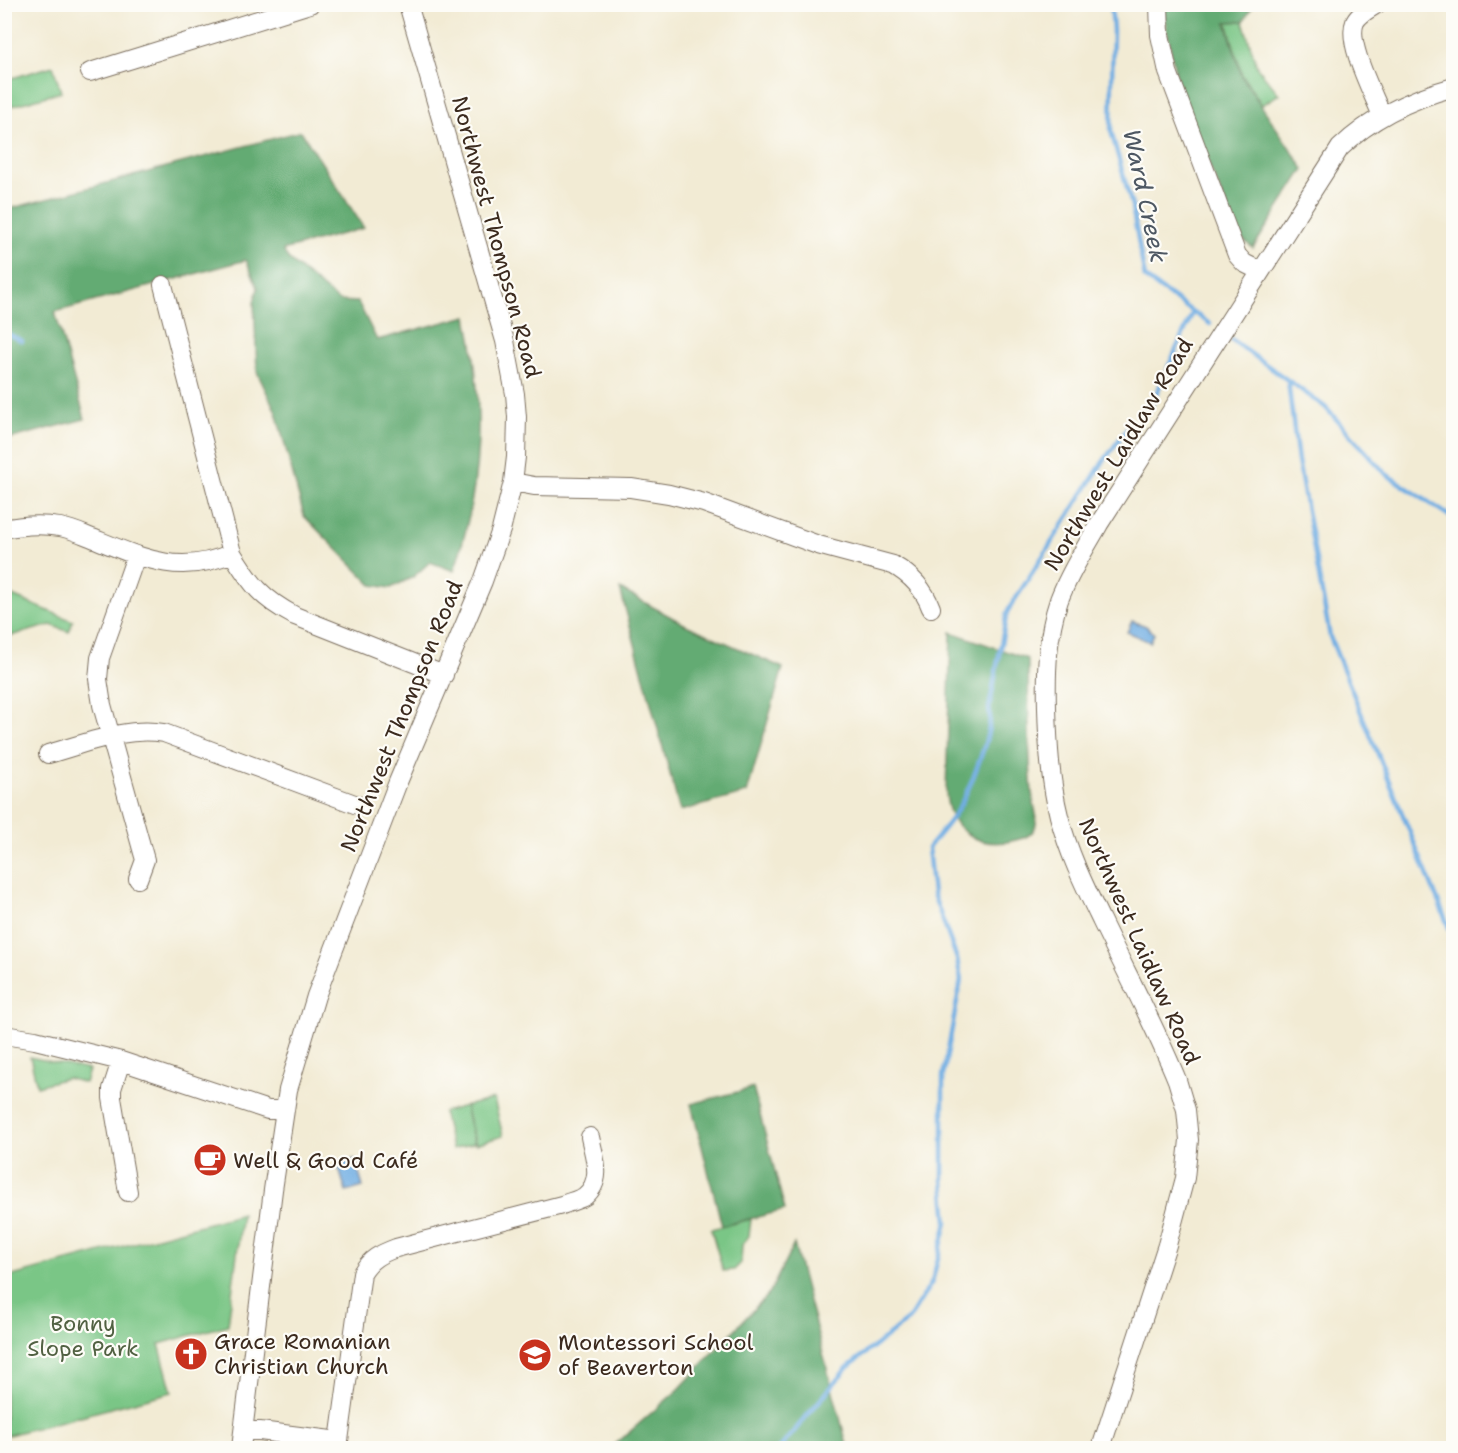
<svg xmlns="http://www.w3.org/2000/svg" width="1458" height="1453" viewBox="0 0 1458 1453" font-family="'Shantell Sans',sans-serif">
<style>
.green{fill:#7ac686;stroke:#5a7852;stroke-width:1.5}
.forest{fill:#63ab73;stroke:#4f6a48;stroke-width:1.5}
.water{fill:#71aee3;stroke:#566c80;stroke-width:1.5}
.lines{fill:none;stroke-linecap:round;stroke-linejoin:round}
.stream{stroke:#71aee3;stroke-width:4.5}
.minor-casing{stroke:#7b6e5e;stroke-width:20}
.minor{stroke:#fff;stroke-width:18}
.labels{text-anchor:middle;stroke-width:4.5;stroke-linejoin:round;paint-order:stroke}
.street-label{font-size:22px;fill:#3b2a1e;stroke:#fdfcf7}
.poi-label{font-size:22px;fill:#3b2a1e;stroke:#fdfcf7;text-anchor:start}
.park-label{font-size:22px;fill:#516142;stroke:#fdfcf7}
.water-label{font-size:24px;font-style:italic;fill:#4e5863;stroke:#fdfcf7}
</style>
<rect width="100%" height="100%" fill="#fdfcf7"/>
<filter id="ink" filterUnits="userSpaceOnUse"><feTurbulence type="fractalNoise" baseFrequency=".0167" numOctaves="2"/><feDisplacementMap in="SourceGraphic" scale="12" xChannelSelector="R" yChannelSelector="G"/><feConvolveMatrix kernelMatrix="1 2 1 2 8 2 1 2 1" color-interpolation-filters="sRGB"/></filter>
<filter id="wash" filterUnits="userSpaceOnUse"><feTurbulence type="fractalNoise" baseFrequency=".008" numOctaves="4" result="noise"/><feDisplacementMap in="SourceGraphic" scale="24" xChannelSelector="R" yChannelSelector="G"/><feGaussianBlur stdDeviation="1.35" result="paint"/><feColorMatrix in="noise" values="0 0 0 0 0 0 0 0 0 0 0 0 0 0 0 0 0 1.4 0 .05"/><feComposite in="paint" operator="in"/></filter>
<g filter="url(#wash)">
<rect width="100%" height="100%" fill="#f2ebd4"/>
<!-- green -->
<path class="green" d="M1243 21 1257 67 1279 94 1262 105 1242 75 1227 22Z
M53 66 61 92 5 108V80Z
M5 593 73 621 69 632 51 625 10 636 5 615Z
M30 1057 89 1070 85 1083 67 1078 37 1086Z
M494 1099 503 1136 476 1144 465 1106Z
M465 1106 474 1143 452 1149 443 1112Z
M242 1214 228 1325 159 1344 172 1392 5 1436V1278Z
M751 1219 749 1236 742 1245 741 1263 734 1270 723 1271 711 1229Z"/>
<!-- forest -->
<path class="forest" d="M1162 5H1253L1244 21 1226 22 1242 77 1304 169 1253 248 1239 236 1180 96Z
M301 131 364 228 283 250 288 259 339 301 358 302 377 340 467 316C485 401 482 489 454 571L430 562 413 577 391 588 372 585 304 516 276 412 257 372 254 302 258 288 246 260 55 312 85 419 5 440V210Z
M620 589 686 625 783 668 747 793 680 811Z
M951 632 1028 659C1029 703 1028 748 1032 792 1033 803 1039 818 1035 828 1031 836 1024 838 1016 840 980 850 947 831 946 791Z
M753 1088 785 1210 722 1226 691 1104Z
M794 1244 848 1448H611L679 1389 770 1292Z"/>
<!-- water -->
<path class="water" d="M1132 621 1146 626 1154 634 1150 642 1127 632Z
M355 1159 363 1187 346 1192 338 1165Z"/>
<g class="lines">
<!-- stream -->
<path class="stream" d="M1111 4 1113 30 1111 131 1132 206 1145 278 1210 324
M4 332 22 341
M1232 340 1325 407 1386 474 1454 519
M1288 381 1298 461 1330 637 1454 940
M1146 411 1150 408 1193 312
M780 1448 847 1368 909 1319 932 1282 947 1222 943 1181V1076L961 980 957 959 933 894 928 848C938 835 951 822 959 807 970 788 995 728 989 709L1007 612 1103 462 1129 426"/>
</g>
</g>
<g filter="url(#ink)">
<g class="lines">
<defs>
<path id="minor" d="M1159 4 1160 35 1168 72 1237 255 1244 263 1260 271
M1377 4C1369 9 1359 14 1355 22 1346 43 1374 95 1382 116
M90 72 310 4
M163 285 232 553C252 585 261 598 295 616L444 675
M513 482 534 486 631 488 669 494 704 503 818 545 893 565C911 575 924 589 931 608
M4 529C22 525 42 524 60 527 72 529 84 535 95 539 144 559 181 576 232 553
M136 556 100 658 98 679 102 705 145 860 138 879
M48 754C85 744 126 726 164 733L360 806
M4 1035 35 1040 121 1061 268 1110H283
M121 1061 112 1089V1098L128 1192
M244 1429 339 1441
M241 1448 273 1190 288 1090 316 996 398 782 483 581 501 530 513 482 516 457 517 417 515 394 505 341 408 4
M338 1448 362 1273C370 1259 380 1254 396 1248L562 1205C569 1202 579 1200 585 1196 604 1180 594 1157 590 1137
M1101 1448 1167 1245 1185 1178 1189 1140 1186 1110 1177 1080C1155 1026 1127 974 1101 920 1085 887 1068 852 1059 816 1050 780 1048 744 1047 708 1046 672 1047 635 1059 600 1069 573 1085 549 1099 524L1340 148C1372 117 1410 99 1454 87"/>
</defs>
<!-- minor casing -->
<use href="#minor" class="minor-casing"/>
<!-- minor -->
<use href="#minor" class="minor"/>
</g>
</g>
<!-- icons -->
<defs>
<symbol id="cafe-disc" viewBox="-11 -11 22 22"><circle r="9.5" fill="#c8321e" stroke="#fdfcf7"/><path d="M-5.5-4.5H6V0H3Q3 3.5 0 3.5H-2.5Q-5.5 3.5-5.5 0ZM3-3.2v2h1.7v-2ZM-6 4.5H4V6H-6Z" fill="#fff"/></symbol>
<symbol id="church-disc" viewBox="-11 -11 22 22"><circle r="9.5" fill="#c8321e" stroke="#fdfcf7"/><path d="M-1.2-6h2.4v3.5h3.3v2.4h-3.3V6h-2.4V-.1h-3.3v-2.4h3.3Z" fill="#fff"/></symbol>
<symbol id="school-disc" viewBox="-11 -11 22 22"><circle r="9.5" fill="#c8321e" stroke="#fdfcf7"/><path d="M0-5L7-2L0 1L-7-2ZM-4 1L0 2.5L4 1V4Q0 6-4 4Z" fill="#fff"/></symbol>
</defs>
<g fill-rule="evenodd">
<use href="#cafe-disc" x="191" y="1141" width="38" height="38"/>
<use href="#church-disc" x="172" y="1335" width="38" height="38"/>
<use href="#school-disc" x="516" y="1336" width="38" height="38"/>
</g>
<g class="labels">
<!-- street labels -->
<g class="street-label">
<text transform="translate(497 237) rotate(75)" y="8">Northwest Thompson Road</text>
<text transform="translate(1118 454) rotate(-59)" y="8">Northwest Laidlaw Road</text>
<text transform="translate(401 716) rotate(-68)" y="8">Northwest Thompson Road</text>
<text transform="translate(1140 941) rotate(66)" y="8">Northwest Laidlaw Road</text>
</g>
<!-- poi labels -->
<g class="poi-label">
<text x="233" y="1168">Well &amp; Good Café</text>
<text x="214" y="1349">Grace Romanian<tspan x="214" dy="25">Christian Church</tspan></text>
<text x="558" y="1350">Montessori School<tspan x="558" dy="25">of Beaverton</tspan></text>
</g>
<!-- park labels -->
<g class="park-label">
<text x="83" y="1331">Bonny<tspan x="83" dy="25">Slope Park</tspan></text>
</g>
<!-- water labels -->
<g class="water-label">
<text transform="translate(1145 196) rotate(78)" y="8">Ward Creek</text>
</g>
</g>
<!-- margin -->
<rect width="1458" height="1453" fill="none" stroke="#fdfcf7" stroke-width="24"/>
</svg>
